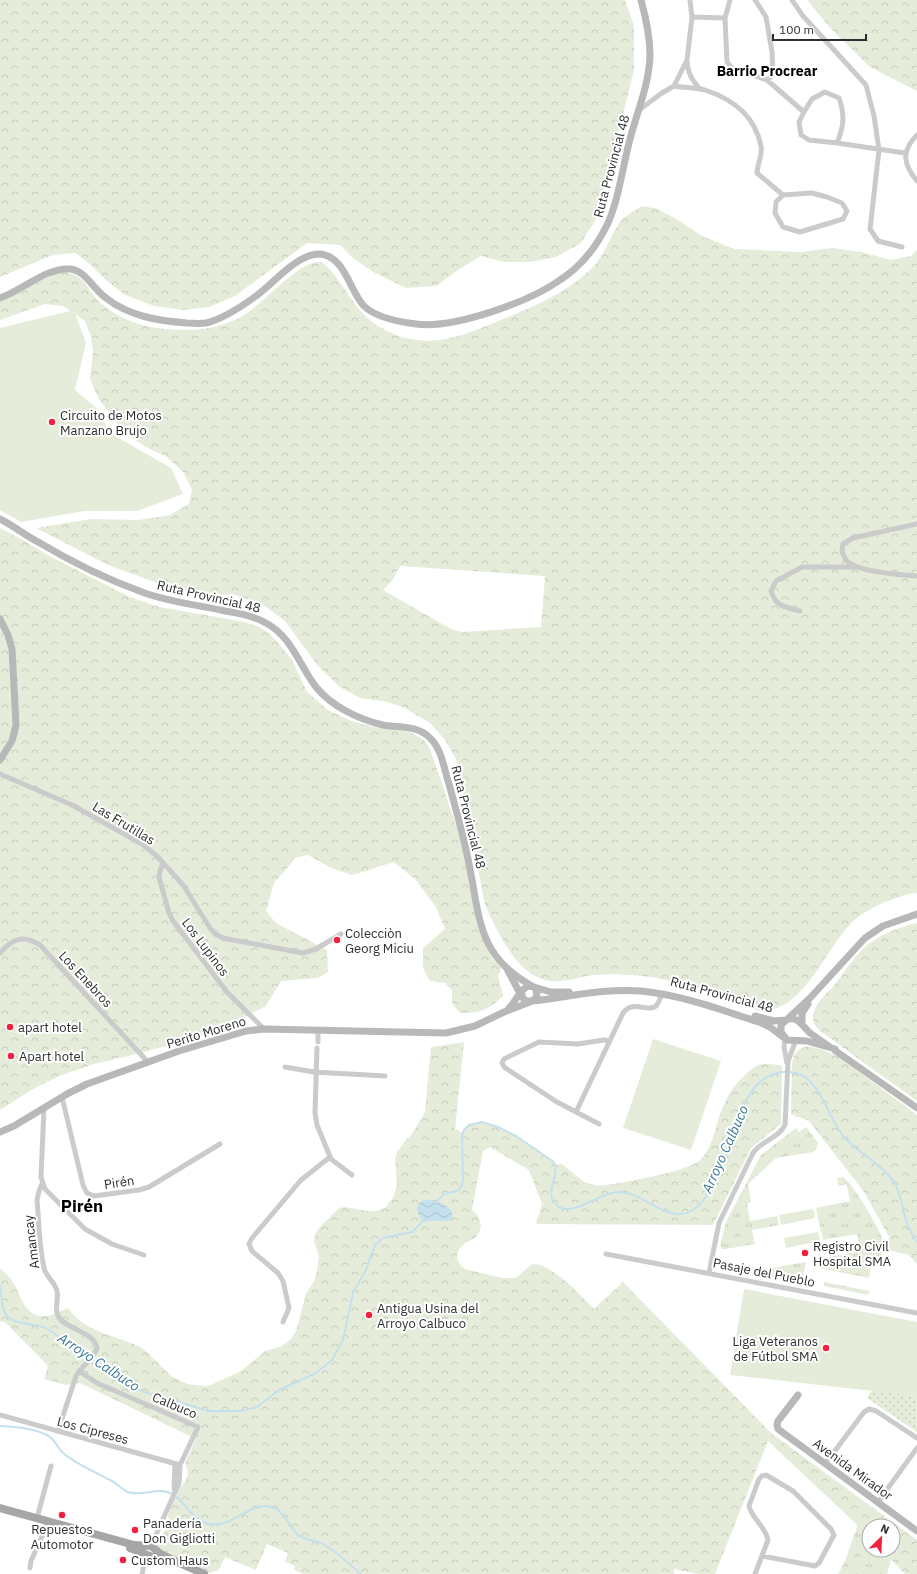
<svg xmlns="http://www.w3.org/2000/svg" width="917" height="1574" viewBox="0 0 917 1574" font-family="'IBM Plex Sans',sans-serif">
<style>
.grass{fill:url(#grass-tufts)}
.forest{fill:url(#forest-crowns);fill-rule:evenodd}
.park{fill:url(#park-dots)}
.garden{fill:#e5edda}
.water{fill:url(#water-waves)}
.lines{fill:none;stroke-linecap:round;stroke-linejoin:round}
.stream{stroke:#c4e0ee;stroke-width:2}
.street{stroke:#cbcbcb;stroke-width:5}
.secondary{stroke:#b8b8b8;stroke-width:7}
.primary{stroke:#a6a6a6;stroke-width:8}
.poi-dot{fill:#f3213d;stroke:#fff;stroke-width:1.5}
.labels{text-anchor:middle;stroke-width:4;stroke-linejoin:round;paint-order:stroke}
.street-label{font-size:13px;fill:#2e2e2e;stroke:#fff}
.poi-label{font-size:13px;fill:#2e2e2e;stroke:#fff;text-anchor:start}
.neighbourhood-label{font-size:14px;font-weight:bold;fill:#000;stroke:#fff}
.water-label{font-size:14px;font-style:italic;fill:#357696;stroke:#fff}
.district-label{font-size:17px;font-weight:bold;fill:#000;stroke:#fff}
</style>
<defs>
<pattern id="grass-tufts" width="24" height="20" patternUnits="userSpaceOnUse"><rect width="24" height="20" fill="#e5edda"/><path d="M3 7l-1-3M5 7V3M7 7l1-3M15 17l-1-3M17 17v-4M19 17l1-3" fill="none" stroke="#c5ccbb"/></pattern>
<pattern id="forest-crowns" width="20" height="18" patternUnits="userSpaceOnUse"><rect width="20" height="18" fill="#e5edda"/><path d="M2 6a3 3 0 1 1 6 0M12 15a3 3 0 1 1 6 0" fill="none" stroke="#c5ccbb"/></pattern>
<pattern id="park-dots" width="8" height="8" patternUnits="userSpaceOnUse"><rect width="8" height="8" fill="#e5edda"/><path d="M2 2h.1M6 6h.1" fill="none" stroke="#c5ccbb" stroke-width="1.8" stroke-linecap="round"/></pattern>
<pattern id="water-waves" width="16" height="10" patternUnits="userSpaceOnUse"><rect width="16" height="10" fill="#c4e0ee"/><path d="M0 5q4-4 8 0t8 0" fill="none" stroke="#a9c0cc"/></pattern>
</defs>
<rect width="100%" height="100%" fill="#fff"/>
<!-- grass -->
<path class="grass" d="M806 1127 818 1143 816 1150 813 1152 776 1158 748 1184 751 1202 747 1204 750 1221 777 1216 779 1225 752 1230 755 1244 726 1249H722L720 1245 726 1222 761 1155 796 1128 799 1132Z
M843 1177C851 1181 883 1233 883 1241 883 1249 880 1259 878 1266L831 1257 860 1251 857 1234 823 1240 816 1208 850 1201 847 1184 838 1186 837 1178Z
M830 1260 871 1267 869 1278 819 1268 821 1261Z
M806 1262 802 1282 767 1276 766 1269Z
M824 1282 870 1291 868 1295 824 1286Z
M858 1524 869 1536V1550H882L891 1559 887 1574H838L845 1561Z"/>
<!-- forest -->
<path class="forest" d="M0 0H625L634 26V70L598 216 581 243 556 257 530 262H504L481 256 458 270 436 286 406 288 375 273 354 259 340 245 307 243 235 296 209 307 183 310 154 306 125 295 107 281 91 265 76 253 53 255 0 277Z
M807 0H917V91L870 67 831 29Z
M642 206 658 209 678 220 702 236 734 249 800 252 832 248 861 252 891 260 911 256 917 250V893C908 893 900 897 891 900 880 903 860 914 852 922 827 948 809 997 775 1009 755 1017 723 997 703 990 689 986 672 981 657 978 636 975 614 973 594 975 572 978 557 987 535 976 513 965 495 927 485 905L458 763 446 741 430 723 403 707 383 701 360 698 340 687 318 666 285 621 262 604 232 594 212 596 185 591 149 580 108 565 36 528 91 519 139 520 170 515 189 504 192 490 183 472 167 457 144 446 123 431 98 398 90 379 93 352 91 336 85 321 63 306 45 304 0 320V295L61 272C88 274 85 290 102 304 130 328 167 332 203 329 219 327 237 321 250 311 265 300 297 266 313 263 315 262 319 262 322 262 343 280 352 308 375 324 387 332 403 339 417 340 446 344 473 331 499 321 532 307 563 295 589 271 604 258 609 238 620 222 626 215 634 211 642 206ZM400 566 545 576 541 627 462 632 451 629 383 590 392 581Z
M0 528 23 540 51 557 130 597 159 607 245 622 259 627 269 633 279 644 292 660 307 692 328 710 351 721 374 727 410 732 424 740 430 749 469 863 476 922 484 942 494 961 503 964 498 976 503 996C488 1010 481 1013 460 1013L452 1003V990L445 983 430 981 423 968V948L445 929 436 907 416 880 394 862 352 875 331 868 308 855 294 858 290 865 274 883 266 911 276 923 327 950 328 972 318 978 281 981 266 1006 218 1031 141 1053 94 1064 59 1076 33 1089 0 1110Z
M917 923V1101L820 1031C815 1026 812 1022 813 1015 816 1001 828 993 836 983 847 969 855 954 870 943 884 933 900 927 917 923Z
M464 1042 455 1129 463 1133C477 1102 533 1148 550 1158L555 1165 562 1164 584 1182 598 1186C617 1184 686 1172 699 1161 713 1149 715 1126 722 1109 727 1096 734 1085 744 1076 759 1062 763 1062 782 1066L781 1124 751 1148 713 1225 536 1224 542 1204 529 1170 490 1147 483 1151 472 1210C482 1217 484 1230 475 1238 470 1241 465 1242 461 1247 458 1250 457 1254 457 1259L461 1266 465 1269 502 1278H512L517 1277 532 1264C552 1263 581 1296 594 1309L623 1282 771 1433 917 1540V1574H905L882 1550H893V1526H869V1536L768 1441 715 1574H699L674 1569V1574H304L294 1570 295 1566 285 1562 288 1553 267 1544 256 1570 225 1557 219 1570 209 1573 161 1551 157 1548V1541L161 1539 169 1520 168 1516 174 1498 175 1499 177 1494 176 1493 186 1480 188 1472 185 1463 196 1439 80 1383 66 1385 44 1379 48 1366 5 1322 0 1321V1268C5 1273 11 1278 14 1284 22 1298 25 1318 47 1316 54 1315 61 1310 68 1308 85 1333 117 1335 142 1348L148 1353 171 1376 187 1384 204 1386 211 1385 241 1371 265 1351 282 1346 291 1339 296 1331 306 1294 314 1281 317 1271 319 1256 314 1241 315 1234 319 1228 339 1208 346 1207 368 1211H377L385 1208 393 1198 397 1184 395 1159 397 1152 405 1141 412 1134 425 1112 431 1047Z
M807 1046 821 1049 839 1057 917 1115V1264L909 1255 888 1250 889 1237 868 1199 862 1189 809 1121C803 1117 796 1118 791 1114L792 1063 794 1056 798 1050Z"/>
<!-- park -->
<path class="park" d="M872 1390 917 1396V1432L867 1398Z"/>
<!-- garden -->
<path class="garden" d="M74 310 86 343 75 390 101 412 108 432 171 468 183 494 137 511H85L21 522 0 510V328Z
M653 1039 721 1061 691 1150 623 1128Z
M813 1209 815 1218 781 1225 779 1215Z
M818 1232 820 1241 786 1248 784 1238Z
M744 1289 917 1322V1396L730 1375Z"/>
<!-- water -->
<path class="water" d="M424 1200C434 1199 456 1206 452 1219 443 1224 433 1217 422 1223 422 1213 409 1209 424 1200Z"/>
<g class="lines">
<!-- stream -->
<path class="stream" d="M436 1203C438 1201 440 1197 443 1195 452 1189 460 1196 463 1181L462 1136 464 1130 469 1125 482 1122 498 1127 516 1136 554 1162C561 1176 541 1195 559 1207 574 1216 600 1193 617 1192 649 1191 675 1238 705 1198 716 1175 724 1151 734 1127 740 1114 745 1099 755 1087 762 1079 772 1073 783 1072 821 1068 825 1117 845 1138 860 1155 885 1165 896 1186 905 1205 902 1222 917 1242
M0 1286C2 1293 1 1300 3 1308 8 1327 32 1322 46 1328L135 1388 150 1394 209 1411H241L257 1407 279 1390 316 1373 332 1360 343 1340 353 1293 366 1270 375 1245 383 1238 412 1232 423 1221
M0 1426C16 1427 33 1428 47 1435 55 1439 57 1447 63 1453 77 1465 94 1471 110 1480 117 1483 121 1489 128 1492 142 1497 159 1486 172 1494 185 1501 190 1517 203 1522 230 1534 250 1498 274 1508 286 1513 288 1527 298 1535 305 1541 315 1540 323 1544 337 1552 349 1564 361 1574"/>
<!-- street -->
<path class="street" d="M730 0 725 18 727 62 732 68 767 80 773 75 772 52 766 17 755 0
M792 0 803 16 866 85 874 116 879 150 870 229 878 241 902 247
M692 17 725 18
M687 61C688 74 692 80 700 89
M767 80 804 112 812 99 825 92 839 98C845 115 844 126 837 143L905 153
M674 86C684 88 696 87 705 90 733 99 755 116 761 146 763 154 757 165 757 173L783 195 812 193 827 197 842 203 847 211 843 219 800 232 783 227 775 213 776 202 783 195
M639 110 662 93 674 86 687 60 692 17 690 0
M804 112 799 122 801 135 809 140 837 143
M917 135C901 151 903 164 917 181
M917 524 853 538 843 544 842 551C843 554 845 560 848 562 860 572 901 575 917 576
M800 611C785 607 776 607 771 591L776 581 802 567H857
M0 774 72 805 142 844 158 857 183 885 210 928 215 934 223 938 303 953 316 949 341 934
M163 863 160 871 159 877 169 913 173 921 227 992 264 1029
M0 953C12 939 22 934 40 945L148 1062
M785 1039 784 1047 787 1063
M318 1042V1031
M317 1048 315 1113 317 1125 331 1159 352 1175
M285 1067 314 1072 385 1076
M62 1097 83 1185 87 1193 94 1196 139 1190 149 1187 220 1144
M44 1108 41 1177 45 1189 85 1229 112 1244 144 1255
M576 1112 623 1013C633 999 647 1013 656 1006 659 1003 660 998 662 994
M599 1124 557 1102 504 1067 502 1063 504 1059 539 1042 578 1044 604 1040 609 1041
M42 1184 39 1191 37 1200C39 1221 39 1247 44 1268 46 1277 55 1282 57 1291 59 1300 54 1308 58 1316 65 1329 95 1332 97 1348 94 1359 81 1366 76 1376L58 1431
M606 1254 917 1313
M709 1273 719 1223 753 1153C761 1141 779 1138 785 1125L788 1061 796 1040
M283 1322 289 1308 283 1281 278 1273 252 1251 249 1244 252 1238 301 1180 330 1157
M79 1371 97 1383 198 1427 180 1465 179 1483 151 1546
M0 1415 180 1465
M175 1464 174 1486 175 1492
M825 1464 864 1412 869 1409 876 1411 917 1438
M878 1502 917 1448
M37 1518 51 1466
M30 1568 31 1561 47 1525
M142 1574 146 1556
M755 1574 768 1540C766 1527 752 1519 749 1506L759 1479 762 1476 766 1475 793 1491 831 1529 834 1535 819 1563 815 1566 762 1556"/>
<!-- secondary -->
<path class="secondary" d="M0 298C22 291 46 267 70 269 85 270 94 290 106 298 129 316 158 321 187 323 193 323 199 324 206 323 223 319 241 307 256 296 273 284 296 255 318 254 344 254 349 289 363 305 375 318 400 322 416 324 454 329 529 302 560 280 580 267 596 247 606 227 618 204 623 165 630 139 637 112 649 85 650 56 650 37 646 18 641 0
M0 519C14 526 26 536 40 543 70 561 109 580 142 592 168 602 198 605 225 611 239 613 254 616 266 623 292 637 299 665 316 687 324 697 335 705 346 711 357 717 370 722 383 725 399 728 418 725 430 738 442 749 444 769 449 784 456 810 464 837 469 864 480 917 477 956 532 986
M0 619 8 635 12 649 16 725 12 741 0 760
M508 971 522 997
M534 987 551 992H569
M532 1001C568 997 605 988 641 991 682 995 721 1010 759 1022L770 1027 783 1037
M509 1008C516 1002 519 990 528 986L534 987 536 989 537 997 532 1001H526L522 997V991
M755 1016 774 1021 786 1020
M789 1019C799 1017 803 1027 810 1033L917 1108
M802 1024V1013L808 1004
M835 1049 807 1041 787 1040 781 1032V1025L810 998 865 938 883 926 917 914
M0 1132 14 1126 67 1094 87 1084 179 1051 246 1031 264 1029 446 1033 475 1026 504 1012 530 1002
M798 1395 778 1421 777 1425 778 1429 917 1531"/>
<!-- primary -->
<path class="primary" d="M0 1508 134 1545 151 1546 162 1555 204 1574
M130 1548 167 1563"/>
</g>
<!-- markers -->
<g class="poi-dot">
<circle cx="52" cy="422" r="4"/>
<circle cx="337" cy="940" r="4"/>
<circle cx="10" cy="1027" r="4"/>
<circle cx="11" cy="1056" r="4"/>
<circle cx="805" cy="1253" r="4"/>
<circle cx="369" cy="1315" r="4"/>
<circle cx="826" cy="1348" r="4"/>
<circle cx="62" cy="1515" r="4"/>
<circle cx="135" cy="1530" r="4"/>
<circle cx="123" cy="1560" r="4"/>
</g>
<g class="labels">
<!-- street labels -->
<g class="street-label">
<text transform="translate(611 166) rotate(-75)" y="5">Ruta Provincial 48</text>
<text transform="translate(209 596) rotate(13)" y="5">Ruta Provincial 48</text>
<text transform="translate(469 817) rotate(76)" y="5">Ruta Provincial 48</text>
<text transform="translate(124 823) rotate(31)" y="5">Las Frutillas</text>
<text transform="translate(206 947) rotate(53)" y="5">Los Lupinos</text>
<text transform="translate(86 979) rotate(47)" y="5">Los Enebros</text>
<text transform="translate(722 994) rotate(15)" y="5">Ruta Provincial 48</text>
<text transform="translate(206 1032) rotate(-17)" y="5">Perito Moreno</text>
<text transform="translate(119 1182) rotate(-9)" y="5">Pirén</text>
<text transform="translate(31 1242) rotate(-97)" y="5">Amancay</text>
<text transform="translate(764 1272) rotate(11)" y="5">Pasaje del Pueblo</text>
<text transform="translate(175 1405) rotate(23)" y="5">Calbuco</text>
<text transform="translate(93 1430) rotate(15)" y="5">Los Cipreses</text>
<text transform="translate(853 1469) rotate(36)" y="5">Avenida Mirador</text>
</g>
<!-- poi labels -->
<g class="poi-label">
<text x="60" y="420">Circuito de Motos<tspan x="60" dy="15">Manzano Brujo</tspan></text>
<text x="345" y="938">Colecciòn<tspan x="345" dy="15">Georg Miciu</tspan></text>
<text x="18" y="1032">apart hotel</text>
<text x="19" y="1061">Apart hotel</text>
<text x="813" y="1251">Registro Civil<tspan x="813" dy="15">Hospital SMA</tspan></text>
<text x="377" y="1313">Antigua Usina del<tspan x="377" dy="15">Arroyo Calbuco</tspan></text>
<text x="818" y="1346" text-anchor="end">Liga Veteranos<tspan x="818" dy="15">de Fútbol SMA</tspan></text>
<text x="143" y="1528">Panadería<tspan x="143" dy="15">Don Gigliotti</tspan></text>
<text x="62" y="1534" text-anchor="middle">Repuestos<tspan x="62" dy="15">Automotor</tspan></text>
<text x="131" y="1565">Custom Haus</text>
</g>
<!-- neighbourhood labels -->
<g class="neighbourhood-label">
<text x="767" y="76">Barrio Procrear</text>
</g>
<!-- water labels -->
<g class="water-label">
<text transform="translate(725 1149) rotate(-66)" y="5">Arroyo Calbuco</text>
<text transform="translate(99 1362) rotate(33)" y="5">Arroyo Calbuco</text>
</g>
<!-- district labels -->
<g class="district-label">
<text x="82" y="1212">Pirén</text>
</g>
</g>
<!-- north arrow -->
<g transform="translate(881 1538) rotate(24)"><circle r="19" fill="#ffffff" stroke="#ababab"/>
<path d="M0-3L7 15L0 10L-7 15Z" fill="#f3213d"/>
<text y="-6" font-size="11" font-weight="bold" text-anchor="middle" fill="#2e2e2e">N</text>
</g>
<!-- scale -->
<path d="M773 34v6h93v-6" fill="none" stroke="#2e2e2e" stroke-width="2"/>
<text x="779" y="34" font-size="12" fill="#2e2e2e" stroke="#ffffff" stroke-width="3" paint-order="stroke">100 m</text>
</svg>
